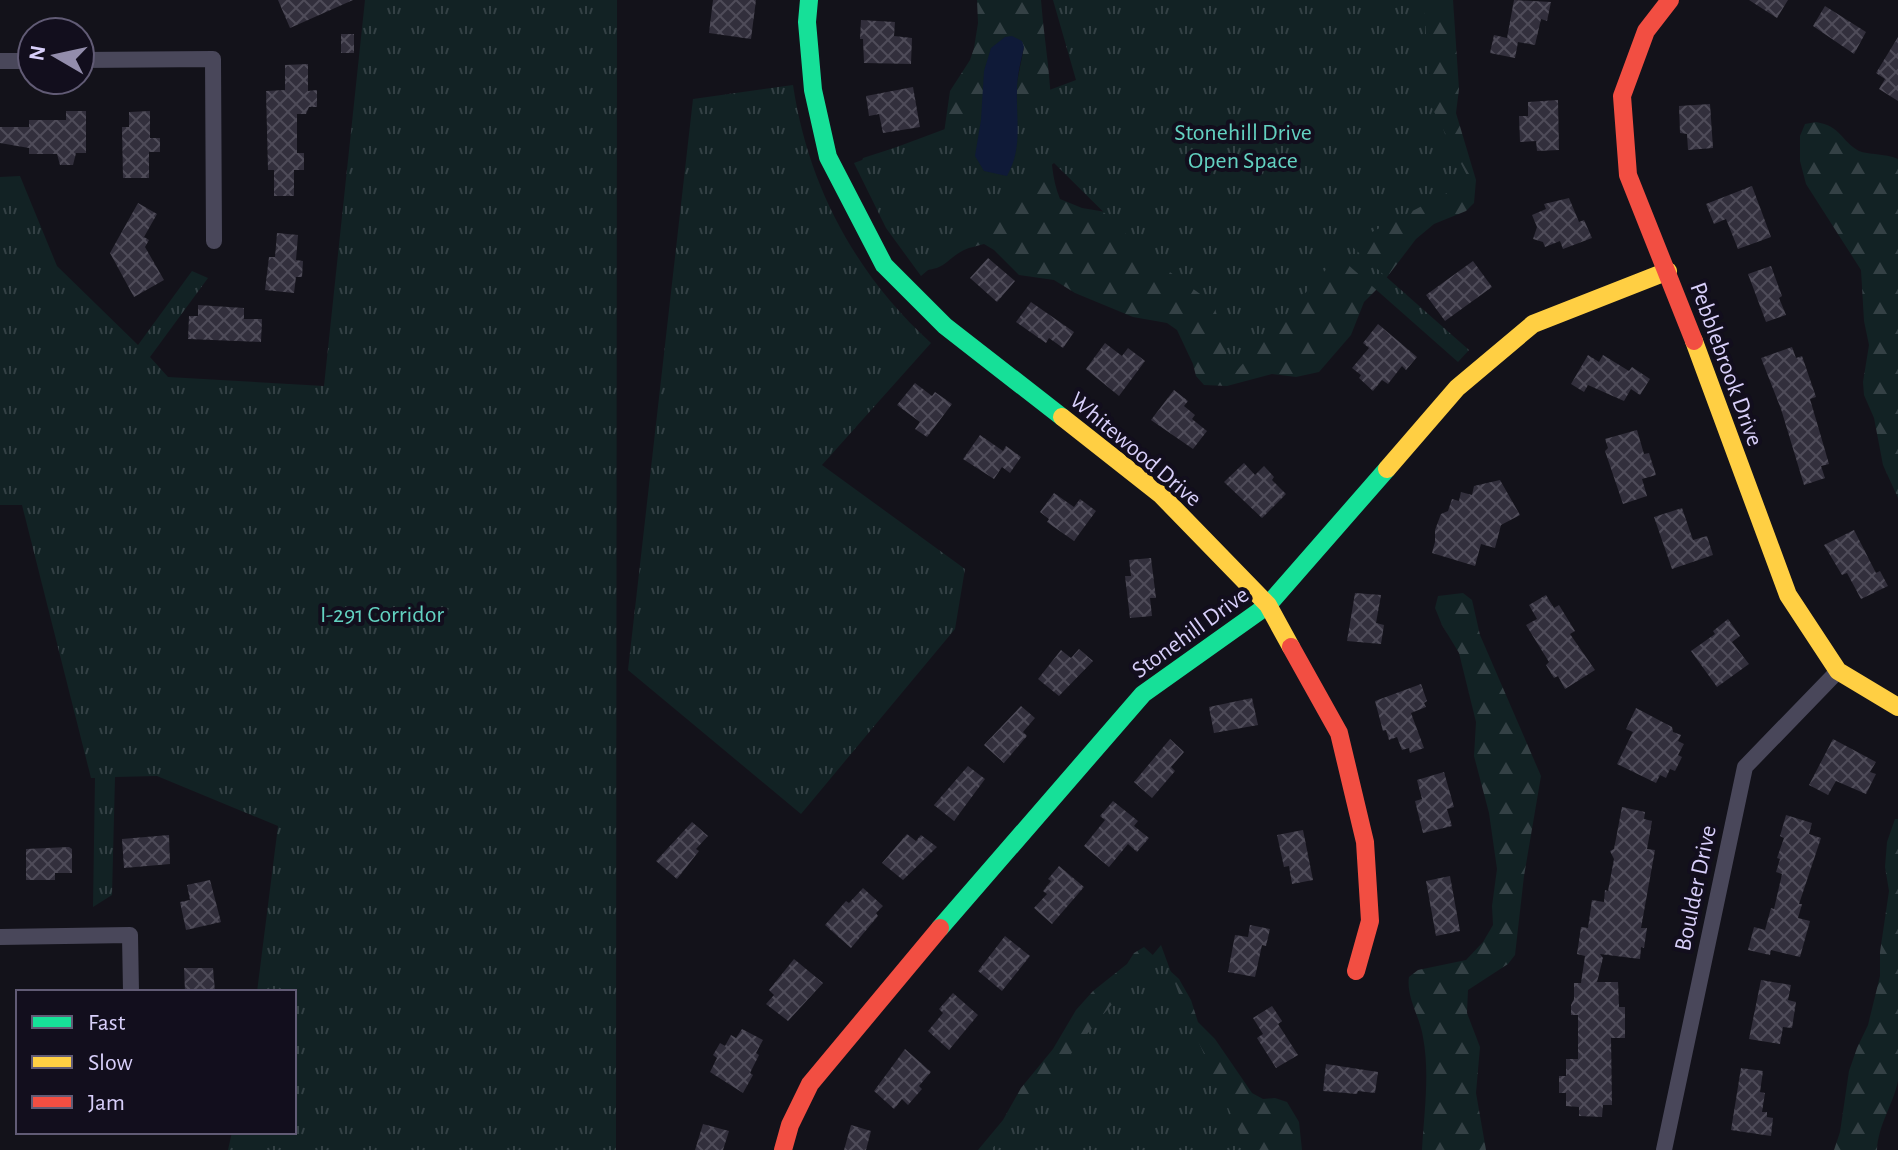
<svg xmlns="http://www.w3.org/2000/svg" width="1898" height="1150" viewBox="0 0 1898 1150" font-family="'Alegreya Sans',sans-serif">
<style>
.forest{fill:url(#forest-firs);fill-rule:evenodd}
.park{fill:url(#park-tufts)}
.water{fill:#0f1a38}
.building{fill:url(#building-cross-hatch)}
.lines{fill:none;stroke-linecap:round;stroke-linejoin:round}
.street{stroke:#49475a;stroke-width:16}
.fast{stroke:#16e098;stroke-width:18}
.slow{stroke:#ffcf43;stroke-width:18}
.jam{stroke:#f24e42;stroke-width:18}
.labels{text-anchor:middle;stroke-width:8;stroke-linejoin:round;paint-order:stroke}
.park-label{font-size:24px;fill:#63d2c1;stroke:#120e1d}
.street-label{font-size:24px;fill:#d8cffa;stroke:#120e1d}
</style>
<defs>
<pattern id="forest-firs" width="22" height="20" patternUnits="userSpaceOnUse" patternTransform="scale(2)"><rect width="22" height="20" fill="#122224"/><path d="M5 1l3.5 6h-7zM16 11l3.5 6h-7z" fill="#344145"/></pattern>
<pattern id="park-tufts" width="24" height="20" patternUnits="userSpaceOnUse" patternTransform="scale(2)"><rect width="24" height="20" fill="#122224"/><path d="M3 7l-1-3M5 7V3M7 7l1-3M15 17l-1-3M17 17v-4M19 17l1-3" fill="none" stroke="#344145"/></pattern>
<pattern id="building-cross-hatch" width="8" height="8" patternUnits="userSpaceOnUse" patternTransform="scale(2)"><rect width="8" height="8" fill="#322f3c"/><path d="M0 0l8 8M0 8l8-8" fill="none" stroke="#4f4c59"/></pattern>
</defs>
<rect width="100%" height="100%" fill="#13121a"/>
<!-- forest -->
<path class="forest" d="M977 0H1041C1043 29 1048 58 1050 87 1053 124 1046 165 1060 199L1082 208 1118 214 1220 0H1453L1459 89 1456 113 1476 180 1474 203 1466 211 1434 224 1416 239 1381 285 1364 302 1351 335 1319 372 1296 377 1272 374 1227 386 1204 385 1196 376 1193 364 1177 330 1167 323 1133 317 1075 293 1054 280 1019 275 994 250 984 244C978 246 970 247 964 250 946 259 946 270 922 270L859 170 863 158 897 147 943 140 950 91 970 60 974 48 978 23ZM1024 47 1016 87 1019 141 981 120Z
M1816 122C1841 126 1841 141 1859 151 1868 155 1884 153 1898 159V498L1883 465 1874 418 1864 395 1863 382 1869 345 1864 321 1861 270 1806 184 1800 161V136L1805 124Z
M1463 593 1472 600 1480 635 1541 776 1524 876 1515 955 1508 964 1468 990 1467 1013 1480 1047 1476 1093 1486 1150H1422C1424 1113 1430 1074 1423 1037 1420 1017 1406 997 1409 977L1418 970 1466 960 1483 942 1493 925 1492 906 1497 869 1489 813 1474 756 1476 722 1459 653 1442 625 1435 608 1438 596Z
M1895 819H1898V1081C1893 1105 1878 1125 1877 1150H1834L1840 1132 1849 1071 1857 1048 1868 1025 1880 976V952L1889 891 1885 867 1887 842Z
M1144 947 1179 979 1191 1000 1198 1022 1215 1039 1252 1093 1263 1099 1275 1098 1287 1102 1299 1122 1302 1150H978L1003 1120 1021 1088 1053 1049 1076 1010 1093 991 1127 964 1134 953Z"/>
<!-- park -->
<path class="park" d="M365 0H617L616 1150H228L232 1132H294V992H257L278 826 157 776 115 777 112 895 93 907 95 778H91L22 505H0V177L20 176 57 266 138 345 192 271 208 278 150 357 168 377 324 386Z
M1053 0H1424L1430 104 1470 181 1349 244 1469 350 1458 362 1338 256 1232 376 1214 304 1149 257 1054 163 921 276 886 228 854 163 1076 80Z
M793 85C808 186 856 275 931 343L822 465 965 569 955 629 801 814 628 670 693 99Z
M1161 945 1187 1016 1247 1150H991Z"/>
<!-- water -->
<path class="water" d="M1012 36 1022 41 1024 47C1021 61 1017 76 1017 90 1016 121 1023 148 1007 176L984 171 975 156 981 120 984 71 991 48 1005 37Z"/>
<!-- building -->
<path class="building" d="M278 0H353L290 28Z
M713 0H756L751 39 709 33Z
M1514 0 1551 2 1547 21 1541 19 1535 45 1518 42 1515 58 1490 53 1494 35 1507 38Z
M1749 0H1788L1777 18Z
M1825 6 1866 32 1854 54 1813 26Z
M861 20 895 22 894 36 912 38 911 64 864 63 863 39H860Z
M341 34H354V53H341Z
M1898 37V101L1879 89 1885 79 1876 73Z
M308 64V91L317 90V107H309L306 114H297V153H304V170H294V196H274V170H268L266 91 285 90V65Z
M913 87 920 127 883 133 879 114 869 116 866 96Z
M1558 100 1559 150 1537 151 1536 141 1520 142 1519 116H1528V102Z
M1710 104 1713 148 1688 150 1687 134 1680 133 1679 106Z
M66 111H86V153H76L73 165H60L57 154H29V148L0 143V127H29V120H66Z
M150 111V138H160V152H149V178H123L122 127H129V112Z
M1752 186 1771 237 1738 249 1726 219 1714 224 1706 204Z
M1569 198 1579 222 1584 220 1592 238 1563 249 1560 241 1545 247 1543 242 1533 239 1537 227 1532 215 1546 209 1544 204Z
M138 203 157 214 144 237 149 240 145 247 164 280 134 297 110 253Z
M277 233 298 235 296 260 303 261 302 277H296L294 293 265 290 269 257H275Z
M988 258 1015 281 997 302 970 278Z
M1473 261 1492 287 1445 321 1426 295Z
M1771 266 1782 296 1779 298 1786 315 1766 322 1748 274Z
M1031 302 1074 332 1063 348 1049 338 1046 343 1016 322Z
M198 305 244 308V319H262L261 342 188 339 189 316H198Z
M1378 324 1417 357 1406 370 1402 366 1388 384 1382 380 1373 391 1359 378 1361 375 1352 368 1369 348 1363 343Z
M1105 343 1122 356 1128 348 1145 361 1119 396 1086 369Z
M1792 347 1796 358 1802 356 1816 397 1810 399 1829 464 1821 466 1825 478 1804 485 1781 409 1761 358Z
M1588 355 1599 362 1603 355 1629 371 1632 367 1650 379 1640 395 1631 389 1624 401 1588 385 1584 392 1571 384Z
M915 383 932 396 935 392 952 404 927 437 915 429 920 422 897 405Z
M1174 390 1188 401 1184 406 1195 415 1192 419 1207 431 1193 449 1151 420Z
M1637 430 1644 454 1649 453 1656 475 1642 479 1647 496 1623 504 1605 451 1608 448 1605 439Z
M980 435 1003 451 1006 446 1021 457 1010 473 1002 467 994 479 963 459Z
M1244 463 1255 475 1264 466 1274 477 1272 480 1286 494 1262 518 1224 482Z
M1500 480 1520 515 1501 525 1495 548 1481 544 1475 566 1432 553 1435 542V530L1441 514 1448 511 1452 499 1459 501 1461 492 1472 495 1474 486Z
M1054 493 1074 507 1080 499 1096 511 1074 541 1047 522 1049 519 1040 512Z
M1682 508 1693 540 1707 536 1713 555 1672 569 1654 517Z
M1854 530 1876 573 1880 571 1888 586 1861 599 1847 573 1842 575 1824 545Z
M1151 558 1156 598H1150L1152 616 1130 618 1125 576H1131L1129 560Z
M1355 593 1381 595 1376 623 1384 625 1381 644 1347 641Z
M1546 595 1554 608 1559 605 1575 631 1570 634 1595 670 1565 689 1558 676 1554 678 1546 665 1549 662 1526 625 1537 619 1529 605Z
M1728 619 1740 636 1732 642 1749 664 1717 687 1691 651 1715 634 1713 631Z
M1079 649 1093 661 1059 696 1038 679 1061 650 1071 658Z
M1421 684 1427 701 1424 703 1426 707 1411 713 1424 748 1410 753 1409 748 1402 750 1397 737 1389 740 1386 730 1383 731 1375 701Z
M1252 698 1258 725 1214 733 1209 707Z
M1021 706 1035 718 1023 732 1027 736 1004 763 984 745Z
M1636 708 1672 727 1673 732 1681 735 1678 741 1684 744 1678 755 1682 757 1675 771 1670 769 1666 778 1660 775 1656 783 1617 764 1633 732 1626 729Z
M1170 739 1184 752 1171 767 1175 771 1152 798 1134 782Z
M1833 739 1876 762 1870 772 1876 774 1866 794 1836 781 1828 795 1809 785Z
M968 766 985 779 954 821 934 805Z
M1444 772 1454 807 1447 809 1452 826 1423 833 1415 801 1422 799 1417 780Z
M1113 801 1138 821 1134 826 1149 838 1137 852 1128 844 1109 867 1084 846 1105 820 1100 816Z
M1622 807 1645 812 1644 819 1652 821 1647 849 1655 850 1641 928H1647L1644 948 1641 947 1640 959 1600 954 1603 958 1597 982H1618L1619 1007H1625V1038H1611L1612 1105H1603L1602 1117 1579 1116V1107L1566 1106V1093H1559V1076H1566V1059H1578V1015H1571V1005L1574 999V983H1581L1585 956 1577 954 1581 927 1588 928 1592 900 1604 902 1605 890 1608 891 1614 859 1610 851 1614 849Z
M1786 815 1812 823 1809 834 1821 838 1799 904H1802L1798 918 1810 921 1800 957 1771 950 1770 955 1748 950 1754 927 1765 930 1771 908 1774 909 1782 874 1776 872 1780 859 1777 858 1784 838 1780 836Z
M692 822 708 836 696 849 699 851 677 879 656 861Z
M1303 830 1313 880 1292 884 1289 866 1284 867 1277 835Z
M907 834 916 841 921 835 937 847 903 880 882 863Z
M169 835 170 864 124 868 122 839Z
M69 847 72 849V873H55V880H26V849Z
M1059 866 1084 887 1052 924 1034 908 1047 894 1043 891 1051 881 1048 879Z
M1450 876 1460 931 1436 936 1426 881Z
M210 880 221 922 186 930 180 902 190 900 187 885Z
M863 888 883 906 876 913 878 916 851 948 825 925 846 901 849 903Z
M1250 925 1270 929 1266 946 1262 945 1255 977 1228 972 1235 935 1248 937Z
M1005 936 1030 956 1002 991 978 971Z
M794 959 823 983 788 1021 766 1004 774 995 769 990Z
M184 968H213L215 992H185Z
M1761 980 1791 985 1788 1000 1796 1002 1792 1028 1783 1027 1780 1044 1749 1039Z
M953 993 978 1015 949 1050 928 1031 943 1013 939 1009Z
M1272 1006 1282 1021 1278 1024 1298 1055 1276 1068 1257 1038 1263 1034 1253 1018Z
M742 1029 763 1040 756 1053 759 1055 750 1073 753 1075 743 1093 710 1072 717 1058 713 1055 720 1043 725 1046 731 1035 736 1038Z
M905 1049 931 1072 919 1086 922 1089 908 1105 902 1099 894 1109 874 1091Z
M1326 1064 1378 1072 1375 1093 1358 1091 1357 1094 1323 1091Z
M1741 1068 1763 1071 1760 1092 1765 1093 1762 1112H1767V1117L1773 1118 1771 1136 1731 1130Z
M703 1124 729 1131 723 1150H695Z
M851 1125 871 1131 866 1150H844Z"/>
<g class="lines">
<!-- street -->
<path class="street" d="M80 60 213 59 214 241
M0 61H32
M0 937 130 935 131 992
M1664 1150 1745 767 1838 671"/>
<!-- fast -->
<path class="fast" d="M809 0 807 22 813 90 828 157 884 265 945 326 1062 417
M940 928 1143 694 1268 605 1387 469"/>
<!-- slow -->
<path class="slow" d="M1694 341 1788 595 1838 671 1898 707
M1062 417 1161 495 1268 605 1291 647
M1387 469 1457 388 1533 324 1668 271"/>
<!-- jam -->
<path class="jam" d="M1670 0 1646 31 1622 96 1628 175 1694 341
M1291 647 1339 733 1365 842 1370 921 1356 971
M783 1150 790 1125 810 1084 940 928"/>
</g>
<g class="labels">
<!-- park labels -->
<g class="park-label">
<text x="1243" y="140">Stonehill Drive<tspan x="1243" dy="28">Open Space</tspan></text>
<text x="382" y="622">I-291 Corridor</text>
</g>
<!-- street labels -->
<g class="street-label">
<text transform="translate(1727 364) rotate(70)" y="8">Pebblebrook Drive</text>
<text transform="translate(1136 449) rotate(40)" y="8">Whitewood Drive</text>
<text transform="translate(1190 632) rotate(-36)" y="8">Stonehill Drive</text>
<text transform="translate(1695 888) rotate(-78)" y="8">Boulder Drive</text>
</g>
</g>
<!-- legend -->
<rect x="16" y="990" width="280" height="144" fill="#120e1d" stroke="#615b75" stroke-width="2"/>
<rect x="32" y="1016" width="40" height="12" fill="#16e098" stroke="#615b75" stroke-width="2"/>
<text x="88" y="1030" font-size="24" fill="#d8cffa">Fast</text>
<rect x="32" y="1056" width="40" height="12" fill="#ffcf43" stroke="#615b75" stroke-width="2"/>
<text x="88" y="1070" font-size="24" fill="#d8cffa">Slow</text>
<rect x="32" y="1096" width="40" height="12" fill="#f24e42" stroke="#615b75" stroke-width="2"/>
<text x="88" y="1110" font-size="24" fill="#d8cffa">Jam</text>
<!-- north arrow -->
<g transform="translate(56 56) rotate(279)"><circle r="38" fill="#120e1d" stroke="#615b75" stroke-width="2"/>
<path d="M0-6L14 30L0 20L-14 30Z" fill="#938dac"/>
<text y="-12" font-size="22" font-weight="bold" text-anchor="middle" fill="#d8cffa">N</text>
</g>
</svg>
